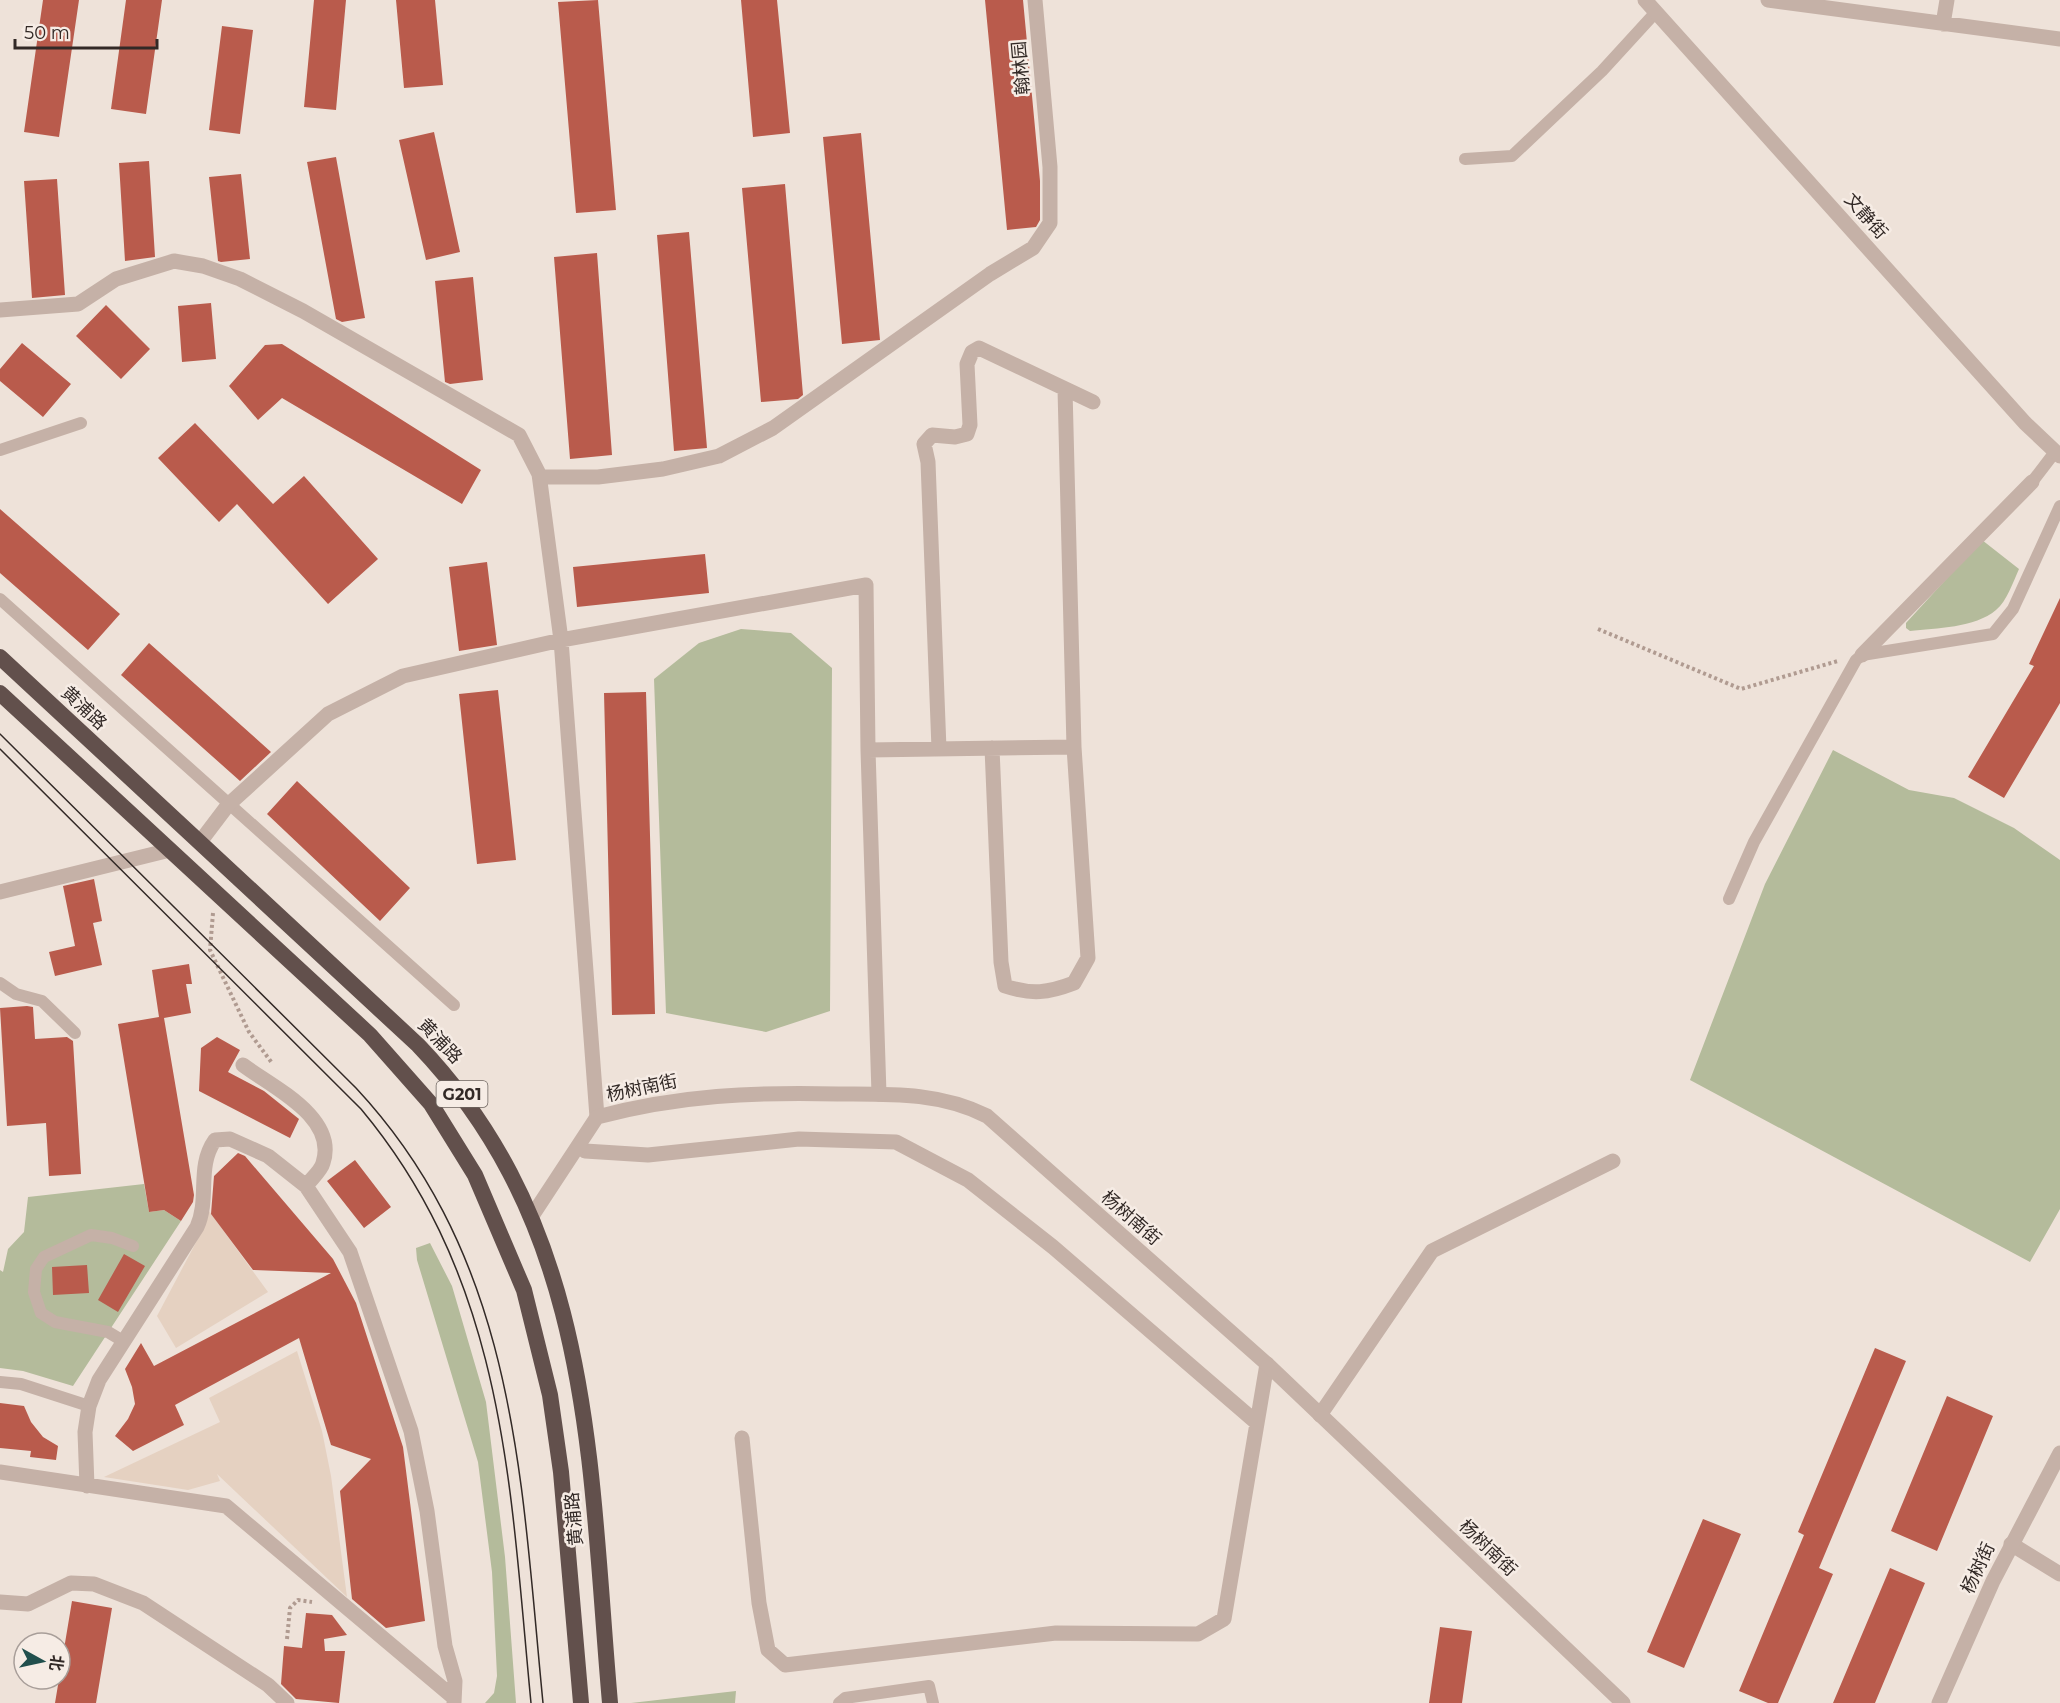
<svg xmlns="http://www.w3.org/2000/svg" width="2060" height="1703" viewBox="0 0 2060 1703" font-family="Montserrat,'Noto Sans SC',sans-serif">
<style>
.green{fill:#b4bb9b}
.plaza{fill:#e5d1c1}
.building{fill:#b95b4c}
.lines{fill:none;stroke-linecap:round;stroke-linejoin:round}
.path{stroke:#b09b91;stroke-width:4;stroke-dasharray:3 3;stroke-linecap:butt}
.service{stroke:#c5b1a7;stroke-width:12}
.pedestrian{stroke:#c5b1a7;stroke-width:15}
.minor{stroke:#c5b1a7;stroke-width:15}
.tertiary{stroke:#c5b1a7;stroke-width:15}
.trunk{stroke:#62504c;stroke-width:16}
.tram{stroke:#322926;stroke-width:1.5}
.labels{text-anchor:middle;stroke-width:5;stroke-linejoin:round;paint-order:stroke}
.shield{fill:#f6ece5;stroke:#6d645f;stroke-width:1.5}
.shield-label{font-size:16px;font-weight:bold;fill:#322926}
.street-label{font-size:18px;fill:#322926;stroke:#f6ece5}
</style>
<rect width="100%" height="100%" fill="#eee2d9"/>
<!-- green -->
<path class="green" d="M1982 540 2019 569C2013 582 2007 601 1996 610 1975 628 1936 628 1910 631L1906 628V623Z
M741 629 791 633 832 668 830 1011 766 1032 666 1013 654 679 699 643Z
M1833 750 1909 790 1954 798 2014 828 2060 860V1209L2030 1262 1690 1080 1765 884Z
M144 1184 149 1212 164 1210 181 1221 73 1386 23 1371 0 1368V1270L3 1272 8 1249 24 1232 28 1197Z
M430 1243 452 1286 486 1402 505 1557 516 1703H485L494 1693 497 1676 492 1572 478 1462 417 1260 416 1248Z
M736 1691 735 1703H631Z"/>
<!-- plaza -->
<path class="plaza" d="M209 1211 268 1292 176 1348 157 1316 201 1233Z
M297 1351 322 1431 331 1476 347 1597 217 1474 220 1481 188 1490 104 1477 220 1422 209 1398Z"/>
<!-- building -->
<path class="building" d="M43 0H79L59 137 24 132Z
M126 0H162L146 114 111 109Z
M314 0H346L336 110 304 107Z
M396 0H435L443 85 404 88Z
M598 0 616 210 576 213 558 2Z
M741 0H777L790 133 753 137Z
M985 0H1023L1040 181V220L1036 227 1007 230Z
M222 26 253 30 240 134 209 130Z
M434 132 460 252 426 260 399 140Z
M861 133 880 340 842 344 823 137Z
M336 157 365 318 342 322 336 319 307 162Z
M149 161 155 257 125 261 119 163Z
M241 174 250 259 221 262 218 261 209 177Z
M57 179 65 295 32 298 24 181Z
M785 184 803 395 798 399 761 402 742 188Z
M689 232 707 448 674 451 657 235Z
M597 253 612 455 570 459 554 257Z
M473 277 483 380 450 384 445 382 435 281Z
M211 303 216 359 182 362 178 306Z
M106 305 150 349 121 379 76 336Z
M22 343 71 384 43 417 0 381V369Z
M282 344 481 470 462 504 282 398 258 420 229 386 265 345Z
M195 423 273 504 304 476 378 559 328 604 237 504 219 522 158 458Z
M0 509 120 614 88 650 0 573Z
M705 554 709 593 577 607 573 567Z
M487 562 497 645 459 651 449 567Z
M2060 598V703L2004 798 1968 777 2034 666 2029 664Z
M149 643 271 752 240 781 121 675Z
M498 690 516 860 477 864 459 694Z
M646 692 655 1014 612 1015 604 693Z
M297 781 410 888 380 921 267 814Z
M94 879 102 921 93 923 102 965 55 976 49 952 75 946 63 886Z
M189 964 192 984H186L191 1013 164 1018 194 1195 193 1202 181 1221 164 1210 149 1212 118 1024 159 1017 152 970Z
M27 1006 33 1007 35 1039 67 1037 73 1041 81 1174 49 1176 46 1123 7 1126 0 1008Z
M217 1037 240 1050 228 1072 264 1091 299 1119 290 1138 199 1091 201 1048Z
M238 1153 245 1156 333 1259 356 1303 403 1447 425 1621 386 1628 352 1599 340 1491 371 1459 331 1445 299 1338 175 1405 184 1425 133 1451 115 1436 128 1419 135 1404 132 1387 125 1369 141 1343 154 1366 331 1273 253 1270 211 1214 214 1176Z
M355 1160 391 1207 364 1228 327 1181Z
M124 1254 145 1266 118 1312 98 1300Z
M87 1265 89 1293 53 1295 52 1267Z
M1875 1348 1906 1361 1819 1568 1833 1574 1778 1703H1768L1739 1691 1804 1535 1798 1532Z
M1947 1396 1993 1416 1937 1551 1891 1531Z
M0 1403 24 1406 31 1422 43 1437 58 1446 56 1460 30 1457 31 1451 0 1448Z
M1703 1519 1741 1534 1684 1668 1647 1652Z
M1890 1568 1925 1583 1875 1703H1833Z
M72 1601 112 1608 96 1703H55Z
M306 1613 332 1615 347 1635 324 1639 325 1651H345L339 1703 296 1699 281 1684 284 1646 302 1648Z
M1440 1627 1472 1631 1462 1703H1429Z"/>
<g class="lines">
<!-- path -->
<path class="path" d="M1598 629 1741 689 1838 661
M213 913 210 950 249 1032 272 1063
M287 1639 290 1608 298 1600 312 1602"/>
<!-- service -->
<path class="service" d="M1465 159 1512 156 1602 71 1656 12
M0 450 81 423
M2032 482 2055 452
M0 599 454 1005
M1729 899 1754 842 1856 660 1862 655 1993 634 2013 609 2060 506
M0 983 16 994 42 1001 75 1033
M123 1341 108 1332 55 1322 41 1313 34 1292 36 1269 44 1257 91 1235 112 1238 133 1246
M0 1382 21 1384 89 1406
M839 1703 845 1698 929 1686 933 1703"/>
<!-- pedestrian -->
<path class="pedestrian" d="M1862 655 2032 482"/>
<!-- minor -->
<path class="minor" d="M1768 0 2060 39
M1943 24 1947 0
M0 310 78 304 116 279 174 261 203 266 240 279 303 311 519 435 539 474 561 640 597 1117
M540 477H598L663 469 719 456 773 428 990 274 1033 248 1050 223V167L1035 0
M992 748 1001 962 1005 986C1032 995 1048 993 1074 983L1088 958 1074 747 1065 389
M939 749 928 462 924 444 932 435 955 437 967 434 970 425 967 364 972 352 979 348 1093 402
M868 750 1074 747
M200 842 228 805 328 714 403 676 561 640 866 585 868 750 879 1094
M0 892 170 850
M243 1065C272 1087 338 1117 323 1163 321 1171 311 1179 306 1186
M585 1151 648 1155 799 1139 896 1142 968 1180 1053 1247 1257 1423
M1320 1415 1432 1251 1613 1161
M742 1438 759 1603 768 1650 785 1665 1056 1633 1198 1634 1224 1619 1267 1364
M0 1472 226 1506 453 1697
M87 1486 85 1432 89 1406 99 1380 197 1227C210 1198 196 1167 215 1140L230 1139 268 1156 306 1186 350 1252 411 1431 427 1511 445 1646 455 1681 454 1703
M2011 1544 2060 1574
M0 1602 28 1604 71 1583 94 1584 143 1603 268 1685 287 1703"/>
<!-- tertiary -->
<path class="tertiary" d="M1645 0 2025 423 2060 456
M532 1216 597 1117C680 1095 753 1092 838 1094 890 1094 940 1092 987 1116L1267 1364 1623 1703
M1939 1703 1993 1581 2060 1453"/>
<!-- trunk -->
<path class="trunk" d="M0 657 418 1045C595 1230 589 1465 610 1703
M0 693 370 1035 431 1104 475 1175 524 1290 550 1395 561 1472 581 1703"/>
<!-- tram -->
<path class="tram" d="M0 734 356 1088C518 1262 521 1480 543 1703
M0 749 361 1109C507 1284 510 1488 531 1703"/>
</g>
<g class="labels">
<!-- shield labels -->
<rect class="shield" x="436.5" y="1081" width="51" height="26" rx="4.5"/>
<g class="shield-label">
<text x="462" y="1100">G201</text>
</g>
<!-- street labels -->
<g class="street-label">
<text transform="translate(1021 68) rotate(-95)" y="6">翰林园</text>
<text transform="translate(1866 216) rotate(48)" y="6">文静街</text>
<text transform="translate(84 708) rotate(43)" y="6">黄浦路</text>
<text transform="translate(440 1041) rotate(46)" y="6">黄浦路</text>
<text transform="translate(642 1088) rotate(-12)" y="6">杨树南街</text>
<text transform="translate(1131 1218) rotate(41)" y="6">杨树南街</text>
<text transform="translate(574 1519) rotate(-95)" y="6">黄浦路</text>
<text transform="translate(1488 1548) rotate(44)" y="6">杨树南街</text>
<text transform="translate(1978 1568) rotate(-65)" y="6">杨树街</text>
</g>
</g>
<!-- north arrow -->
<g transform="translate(42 1661) rotate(98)"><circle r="28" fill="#f6ece5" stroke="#a89e99" stroke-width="1.5"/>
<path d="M0-4.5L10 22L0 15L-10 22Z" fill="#214f4d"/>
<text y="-9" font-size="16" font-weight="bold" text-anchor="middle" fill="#322926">北</text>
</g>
<!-- scale -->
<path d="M15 39v9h142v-9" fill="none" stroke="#322926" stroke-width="3"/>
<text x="24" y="39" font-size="18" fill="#322926" stroke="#f6ece5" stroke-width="4.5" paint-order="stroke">50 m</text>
</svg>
